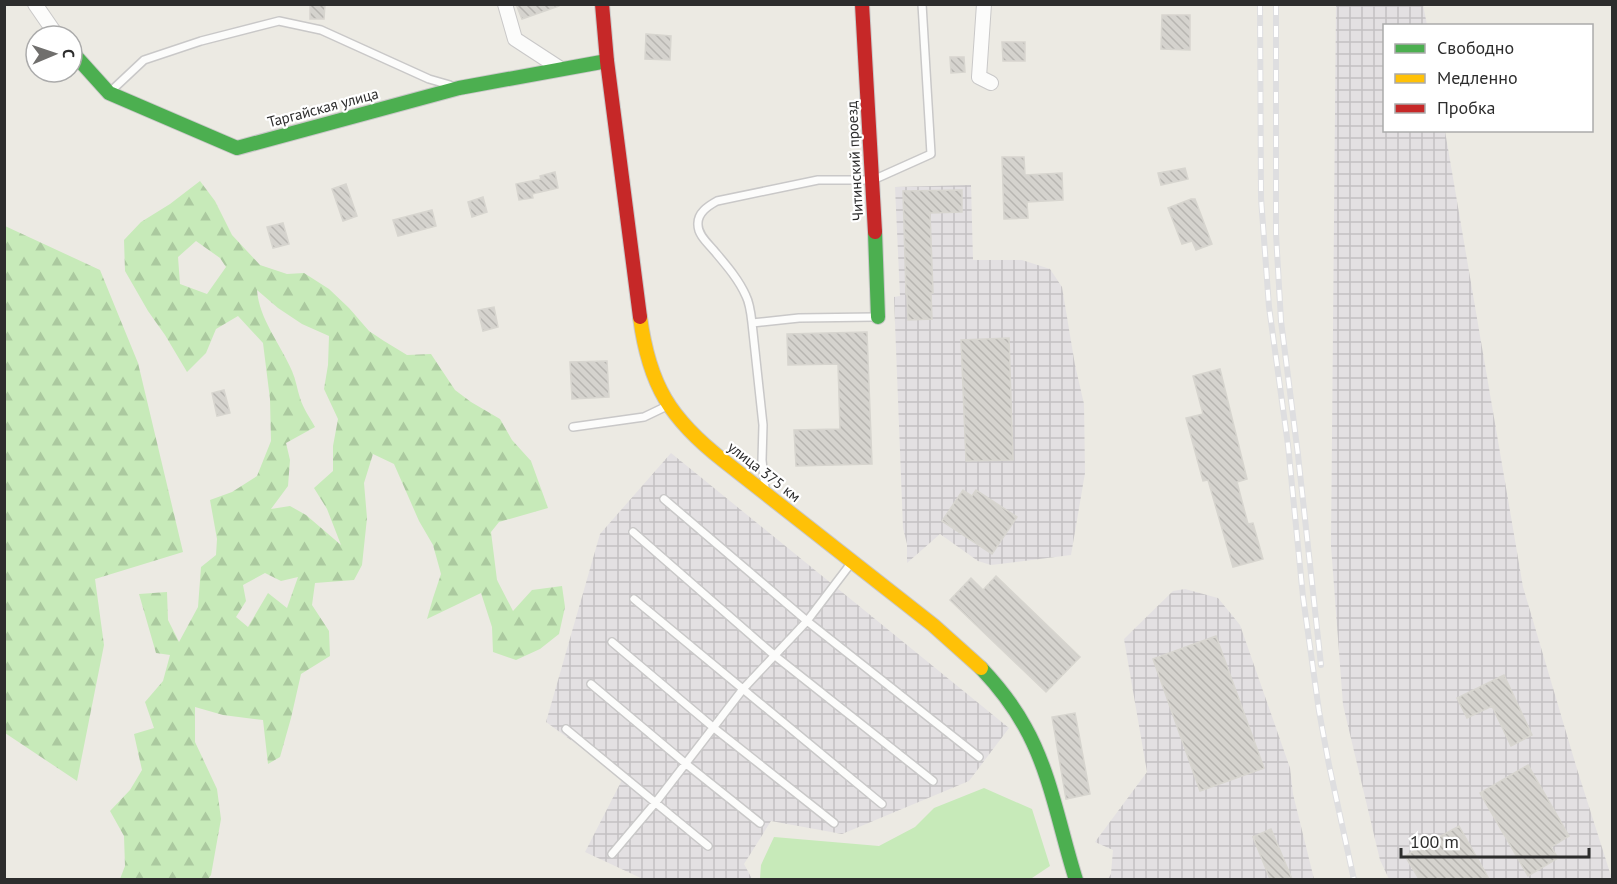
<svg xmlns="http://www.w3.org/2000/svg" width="1617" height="884" viewBox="0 0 1617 884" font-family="'PT Sans',sans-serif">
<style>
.industrial{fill:url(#industrial-grid)}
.grass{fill:#c7eab9}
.forest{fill:url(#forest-firs);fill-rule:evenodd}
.building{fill:url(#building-back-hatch);stroke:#d7d5cf;stroke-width:1.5}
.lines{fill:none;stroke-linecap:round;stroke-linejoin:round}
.lane-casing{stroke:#c9c8c8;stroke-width:10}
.street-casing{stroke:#c9c8c8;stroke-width:16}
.fast-casing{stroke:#c9c8c8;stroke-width:16}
.slow-casing{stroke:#c9c8c8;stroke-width:16}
.jam-casing{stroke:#c9c8c8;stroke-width:16}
.lane{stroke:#fcfcfb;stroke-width:7}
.street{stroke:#fcfcfb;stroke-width:14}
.fast{stroke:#4caf50;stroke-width:14}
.slow{stroke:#ffc107;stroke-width:14}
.jam{stroke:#c62828;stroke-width:14}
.rail-casing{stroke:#dedee0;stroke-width:6}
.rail{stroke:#fff;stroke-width:4;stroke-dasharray:11;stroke-linecap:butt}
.labels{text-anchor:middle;stroke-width:4.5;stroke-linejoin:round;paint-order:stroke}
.street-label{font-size:15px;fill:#2d2d2d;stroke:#fff}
</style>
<defs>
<pattern id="industrial-grid" width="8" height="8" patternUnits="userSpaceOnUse" patternTransform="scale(1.5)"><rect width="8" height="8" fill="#e3e0e2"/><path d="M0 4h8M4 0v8" fill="none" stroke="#c3c0c2"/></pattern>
<pattern id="forest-firs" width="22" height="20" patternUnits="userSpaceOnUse" patternTransform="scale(1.5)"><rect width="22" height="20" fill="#c7eab9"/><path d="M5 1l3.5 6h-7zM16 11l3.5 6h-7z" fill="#abc99f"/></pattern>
<pattern id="building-back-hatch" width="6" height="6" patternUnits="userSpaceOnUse" patternTransform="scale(1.5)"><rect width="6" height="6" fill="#d5d3ce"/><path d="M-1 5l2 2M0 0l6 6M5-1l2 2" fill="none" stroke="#b7b5b1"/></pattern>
</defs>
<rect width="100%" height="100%" fill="#eceae3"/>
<!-- industrial -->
<path class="industrial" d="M1336 5H1423L1427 25 1384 26V130L1445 131 1523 587 1577 769 1612 879H1389L1380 860 1343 705 1331 546Z
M971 185 973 260H1022L1050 269 1062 287 1075 365 1084 404 1085 473 1071 555 991 565 978 561 940 534 907 563V544L903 528 894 297 900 296 895 187Z
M671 453 1009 728 969 781 842 834 771 821 744 864 752 879 645 880 585 852 623 778 546 722 600 534Z
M1185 589 1218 598 1240 625 1290 768 1293 794 1314 879H1108L1111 874 1113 850 1095 842 1147 772 1124 639 1173 591Z"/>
<!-- grass -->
<path class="grass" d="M984 788 1032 809 1050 866 1029 880 760 879 761 865 774 837 879 846 915 827 934 808Z"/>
<!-- forest -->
<path class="forest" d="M200 181 215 201 232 235 260 265 287 274 304 273 329 289 349 308 369 331 384 341 407 355 431 354 455 390 471 402 500 419 512 440 531 461 548 508 499 522 491 532 497 580 513 611 532 590 562 586 565 607 559 634 540 649 516 660 493 652 492 627 481 593 427 619 433 598 441 574 433 545 419 521 394 464 373 454 364 483 367 518 362 565 354 580 315 583 312 605 329 631 330 656 301 674 291 718 280 757 268 764 263 720 223 715 195 707V742L217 789 221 819 211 875 208 879H120L125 866 124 836 110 811 130 790 142 770 134 734 154 728 145 702 163 681 170 655 156 653 139 594 167 592 168 620 179 642 198 607 201 567 216 555 217 539 210 500 232 492 257 476 271 441 270 399 263 343 238 316 216 329 206 353 187 372 165 335 148 311 125 271 124 240 141 222 170 204ZM196 241 220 258 226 267 207 294 180 284 178 257ZM257 290 278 308 302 324 329 336 328 365 324 389 338 419 333 446V471L314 488 327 509 341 545 306 515 290 506 271 509 288 486 290 460 286 443 315 427C310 418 303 408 300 398 297 389 296 380 292 371 281 345 259 319 257 290ZM265 573 281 581 298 577 287 608 268 593 248 627 236 617 246 601 243 585Z
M5 226 100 270 138 363 183 552 95 579 104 645 77 781 5 733Z"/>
<!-- building -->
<path class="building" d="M310 4H325L324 19H310Z
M516 4H559V6L522 19Z
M1162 15H1190V50L1161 49Z
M646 34 671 36 670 60 645 59Z
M1002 42H1025V61H1003Z
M950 57H964L965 72 951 73Z
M1002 157H1024L1025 175 1062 173 1063 200 1027 202 1028 218 1004 219Z
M1185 168 1188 179 1161 185 1158 173Z
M555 172 558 188 532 194 533 198 519 200 516 184 541 179 540 176Z
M346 184 357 216 343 221 332 189Z
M962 190V212L930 213 933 293H931L932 319 908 320 907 294H906L903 191Z
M483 197 487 212 472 217 468 202Z
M1191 199H1195L1212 244 1196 250 1192 241 1182 244 1168 208Z
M432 210 436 226 398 236 393 220Z
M283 223 289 244 273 248 267 227Z
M494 307 498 327 483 331 478 310Z
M867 332 872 464 796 466 794 430 840 429 838 364 788 365 787 334Z
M1009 338 1013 460 966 461 961 340Z
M607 361 609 397 572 399 570 362Z
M1220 369 1247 479 1237 482 1248 524 1253 523 1263 559 1233 567 1208 480 1203 481 1186 418 1203 414 1193 376Z
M224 390 230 413 217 416 212 393Z
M963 490 972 496 976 490 1017 517 992 554 942 521Z
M996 576 1080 657 1046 692 950 600 971 578 983 590Z
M1216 636 1264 768 1200 791 1153 659Z
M1504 675 1532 735 1511 746 1492 706 1467 718 1457 698Z
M1075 713 1090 794 1066 799 1052 717Z
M1528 765 1569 836 1551 847 1558 858 1528 876 1480 793Z
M1459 826 1489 879H1419L1405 856Z
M1271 829 1292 879H1270L1253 837Z"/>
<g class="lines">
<defs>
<path id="lane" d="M111 91 144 60 201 41 279 21 321 30 429 79 450 85
M752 323C751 314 750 304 746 296 739 280 727 266 716 253 710 245 698 236 698 225 697 213 708 206 717 201L818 180H873L931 154 922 4
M573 427 644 417 667 406
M765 488 762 460 763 425 752 323 799 318 875 317
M664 499 807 621 979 757
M633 532 774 655 933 781
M634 599 882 804
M612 642 714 728 834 823
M591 684 685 763 760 823
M566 729 708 846
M612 854 656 802 743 689 807 621 852 562"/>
<path id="street" d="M35 4 57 36
M505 4 515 39 561 69
M984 4 979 77 991 83"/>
<path id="fast" d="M72 52 109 93 237 148 459 88 607 61
M875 232 878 317
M981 668C998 686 1013 705 1025 727 1051 773 1060 830 1076 880"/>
<path id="slow" d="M640 317C649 385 670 419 724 461L933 625 981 668"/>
<path id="jam" d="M602 4 607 61 640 317
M862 4 875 232"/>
</defs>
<!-- lane casing -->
<use href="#lane" class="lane-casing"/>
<!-- street casing -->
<use href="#street" class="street-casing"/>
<!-- fast casing -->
<use href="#fast" class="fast-casing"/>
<!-- slow casing -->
<use href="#slow" class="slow-casing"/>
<!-- jam casing -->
<use href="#jam" class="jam-casing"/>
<!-- lane -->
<use href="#lane" class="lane"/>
<!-- street -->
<use href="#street" class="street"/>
<!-- fast -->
<use href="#fast" class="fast"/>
<!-- slow -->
<use href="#slow" class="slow"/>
<!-- jam -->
<use href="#jam" class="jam"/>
<defs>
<path id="rail" d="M1260 4 1261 198 1269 307 1288 445 1303 597 1319 711 1329 765 1354 880
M1276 4V234L1281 321 1298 455 1321 665"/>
</defs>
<!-- rail casing -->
<use href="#rail" class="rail-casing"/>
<!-- rail -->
<use href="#rail" class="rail"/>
</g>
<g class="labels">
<!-- street labels -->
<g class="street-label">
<text transform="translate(323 108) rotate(-15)" y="5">Таргайская улица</text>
<text transform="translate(855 161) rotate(-93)" y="5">Читинский проезд</text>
<text transform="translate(764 472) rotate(38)" y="5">улица 375 км</text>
</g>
</g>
<!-- border -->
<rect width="1617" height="884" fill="none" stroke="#2d2d2d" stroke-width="12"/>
<!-- legend -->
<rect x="1383" y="24" width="210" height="108" fill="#ffffff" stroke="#ababab" stroke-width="1.5"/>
<rect x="1395" y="44" width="30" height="9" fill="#4caf50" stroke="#ababab" stroke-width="1.5"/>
<text x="1437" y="54" font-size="18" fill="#2d2d2d">Свободно</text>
<rect x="1395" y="74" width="30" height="9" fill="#ffc107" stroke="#ababab" stroke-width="1.5"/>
<text x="1437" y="84" font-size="18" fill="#2d2d2d">Медленно</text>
<rect x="1395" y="104" width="30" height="9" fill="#c62828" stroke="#ababab" stroke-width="1.5"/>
<text x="1437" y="114" font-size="18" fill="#2d2d2d">Пробка</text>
<!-- north arrow -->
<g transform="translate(54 54) rotate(88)"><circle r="28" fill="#ffffff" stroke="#ababab" stroke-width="1.5"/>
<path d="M0-4.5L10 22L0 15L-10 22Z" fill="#706f6d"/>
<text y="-9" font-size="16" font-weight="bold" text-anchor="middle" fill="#2d2d2d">С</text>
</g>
<!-- scale -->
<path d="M1401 848v9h188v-9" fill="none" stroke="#2d2d2d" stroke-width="3"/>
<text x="1410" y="848" font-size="18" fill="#2d2d2d" stroke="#ffffff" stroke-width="4.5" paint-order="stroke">100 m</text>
</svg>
